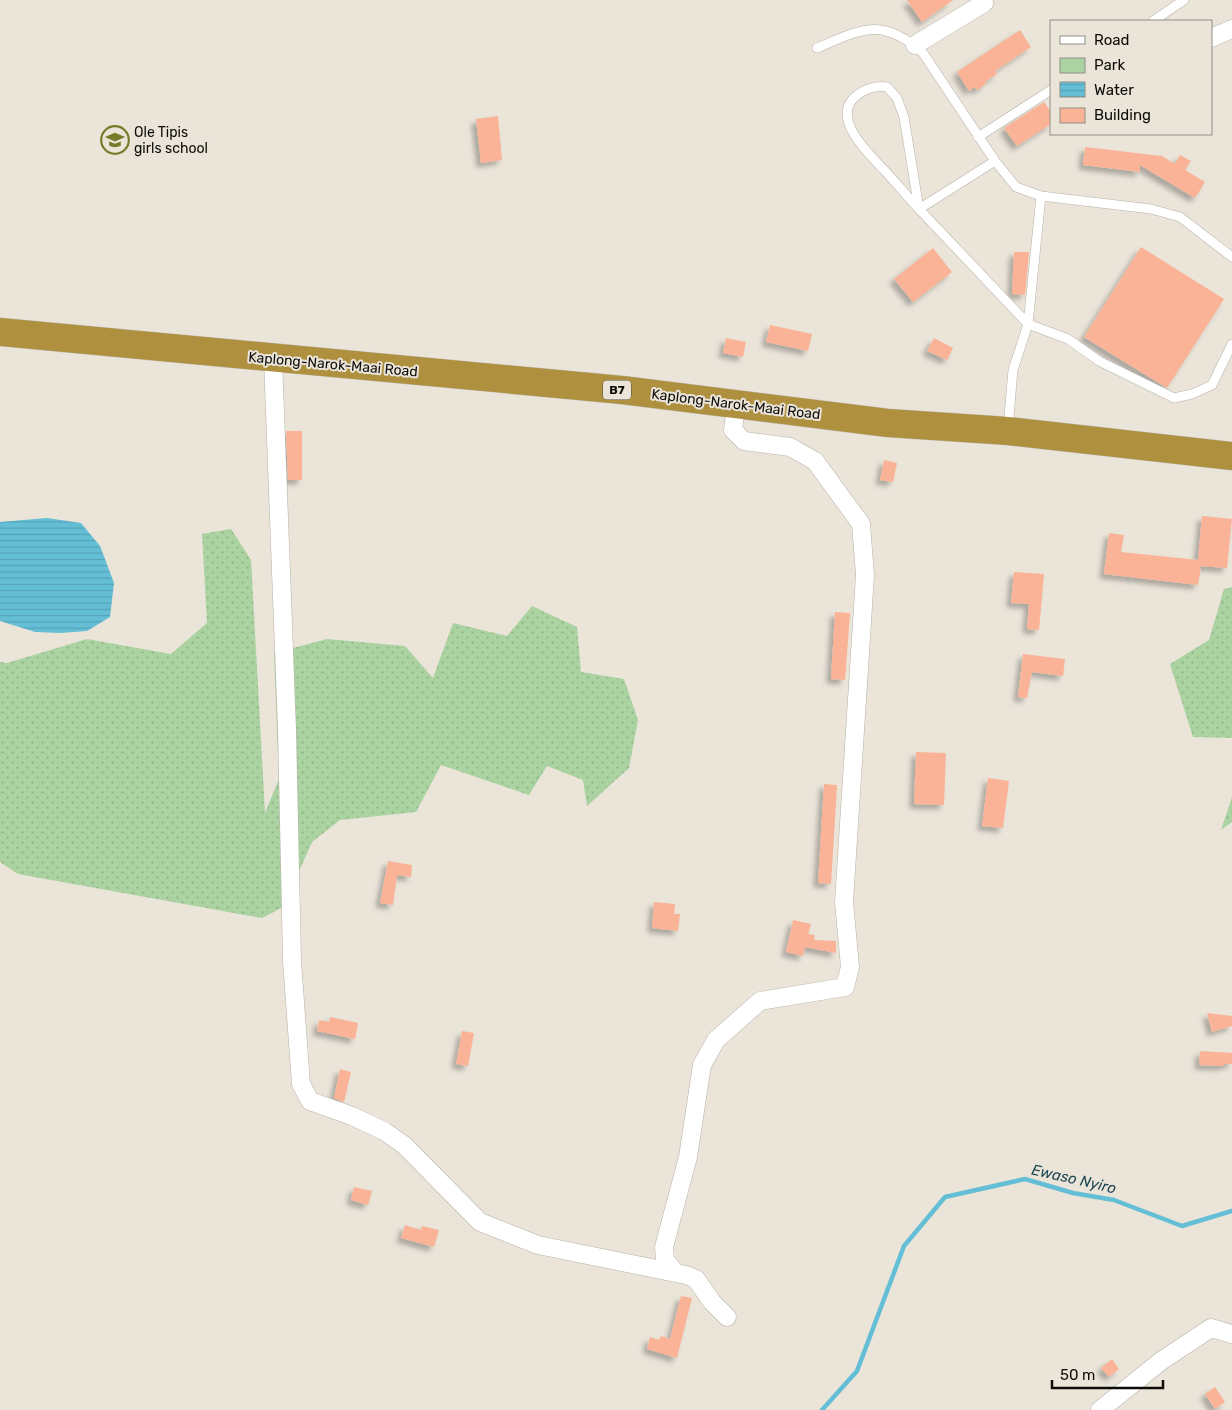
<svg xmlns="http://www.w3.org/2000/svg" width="1232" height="1410" viewBox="0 0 1232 1410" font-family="Rubik,sans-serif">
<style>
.green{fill:url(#green-dots)}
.water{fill:url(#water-rules)}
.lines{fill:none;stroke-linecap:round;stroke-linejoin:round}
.stream{stroke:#64bfd6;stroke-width:4.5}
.building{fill:#fab396;filter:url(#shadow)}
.lane-casing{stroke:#b8b2a8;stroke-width:10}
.street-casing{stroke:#b8b2a8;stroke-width:19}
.highway-casing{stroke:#c5c5c4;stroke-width:29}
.lane{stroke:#fff;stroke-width:9}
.street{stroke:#fff;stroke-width:18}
.highway{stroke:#af903e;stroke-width:28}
.labels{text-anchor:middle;stroke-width:4;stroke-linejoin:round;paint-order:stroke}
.shield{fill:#eae4d9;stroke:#504d47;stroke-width:1}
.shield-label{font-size:12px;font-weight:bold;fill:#0e0c09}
.poi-label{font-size:14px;fill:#0e0c09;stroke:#eae4d9;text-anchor:start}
.street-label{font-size:14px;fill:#0e0c09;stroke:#eae4d9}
.water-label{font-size:15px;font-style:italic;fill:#1d4751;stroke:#eae4d9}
</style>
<defs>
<pattern id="green-dots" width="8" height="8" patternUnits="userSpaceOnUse" patternTransform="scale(1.25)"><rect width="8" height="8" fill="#aad3a1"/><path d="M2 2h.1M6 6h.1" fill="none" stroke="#91b489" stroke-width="1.8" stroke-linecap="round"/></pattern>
<pattern id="water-rules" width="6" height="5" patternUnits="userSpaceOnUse" patternTransform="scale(1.25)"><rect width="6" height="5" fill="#64bfd6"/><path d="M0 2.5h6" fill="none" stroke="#56a3b6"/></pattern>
<filter id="shadow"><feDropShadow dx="-4.5" dy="4.5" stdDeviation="2.5" flood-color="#0004"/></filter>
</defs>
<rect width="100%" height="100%" fill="#eae4d9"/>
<!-- green -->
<path class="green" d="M231 529 251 560 265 813 279 779 274 653 327 639 405 646 433 678 453 623 507 636 532 606 577 627 581 672 624 679 638 720 629 768 587 806 583 780 547 766 529 795 441 765 416 812 340 820 312 842 283 907 262 918 18 874 0 862V662L7 663 87 639 171 654 207 623 202 534Z
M1232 587V738L1193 737 1170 664 1209 640 1224 589Z
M1232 796V822L1221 830 1232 797Z"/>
<!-- water -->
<path class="water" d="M47 518 81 523 100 546 114 583 110 617 87 631 60 633 35 632 0 621V522Z"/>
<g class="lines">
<!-- stream -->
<path class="stream" d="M822 1410 857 1371 904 1246 945 1197 1025 1179 1073 1193 1114 1200 1182 1226 1232 1211"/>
</g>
<!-- building -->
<path class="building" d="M907 0H953L922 22Z
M1020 30 1031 47 995 71 997 74 985 82 986 84 977 90 974 87 969 91 957 72Z
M1044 102 1051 112V124L1017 146 1004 128Z
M498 116 502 160 481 163 476 119Z
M1085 147 1162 156 1175 164 1180 155 1191 161 1185 170 1205 182 1195 198 1140 165V172L1083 165Z
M1141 247 1224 299 1167 388 1084 337Z
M933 248 952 272 913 302 894 279Z
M1014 252H1029L1025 295 1012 294Z
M770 325 812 334 808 351 766 342Z
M726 338 746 342 743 357 723 353Z
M934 338 953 348 947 360 927 351Z
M286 431H302V480H288Z
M884 460 897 463 893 482 880 480Z
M1202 516 1232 519 1227 568 1201 566 1198 585 1104 574 1109 533 1124 535 1121 552 1198 560Z
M1014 572 1044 574 1039 630 1027 629 1029 604 1011 603Z
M835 612 850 613 845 680 831 679Z
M1023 654 1065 659 1063 676 1032 672 1027 698 1018 697Z
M916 752 946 753 944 805 914 804Z
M988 778 1009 781 1003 828 982 826Z
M824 784 837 785 831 884 818 883Z
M388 861 412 865 411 877 397 875 393 905 380 903Z
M654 902 675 904 674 914H680L678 931 652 928Z
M793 920 811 924 808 934 815 935 814 940 836 941V953L805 947 803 956 786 952Z
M1207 1013 1232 1016V1026L1212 1032Z
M330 1017 358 1023 355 1039 317 1031 319 1020 329 1022Z
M462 1031 474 1033 468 1066 456 1064Z
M1200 1051 1232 1053V1064H1224V1066L1199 1065Z
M340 1069 351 1072 344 1102 334 1098Z
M354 1187 372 1191 368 1205 351 1200Z
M405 1225 421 1230 422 1226 439 1230 434 1247 401 1238Z
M681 1296 692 1298 677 1358 647 1349 650 1337 659 1340 661 1336 670 1339Z
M1112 1359 1119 1369 1109 1377 1101 1368Z
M1215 1387 1225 1402 1215 1409 1205 1394Z"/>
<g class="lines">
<defs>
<path id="lane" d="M1153 21 1184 0
M817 48C862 29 882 16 923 53L995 161 1016 187 1041 196 1028 324 1013 370 1008 428
M978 137 1051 90
M995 161 919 209C908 197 897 184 886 172 871 156 829 118 856 96 866 88 875 85 887 87L897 98 904 117 919 209 1028 324 1068 339 1099 361 1174 398 1192 394 1212 385 1232 344
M1041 196 1151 209 1180 217 1232 257"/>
<path id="street" d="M1211 38 1232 29
M915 45 984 3
M273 359 287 730 292 961 301 1084 310 1101 352 1116 384 1131 404 1145 480 1222 538 1245 686 1275 696 1279 712 1302 727 1317
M675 1272 665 1260 664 1247 688 1157 702 1065 716 1040 760 1001 845 987 850 967 844 902 865 575 861 524 815 461 790 447 744 441 733 430 736 405
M1100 1410 1161 1361 1211 1328 1232 1334"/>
<path id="highway" d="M0 332 622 390 888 423 1008 431 1232 456"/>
</defs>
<!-- lane casing -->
<use href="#lane" class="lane-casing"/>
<!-- street casing -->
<use href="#street" class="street-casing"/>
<!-- highway casing -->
<use href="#highway" class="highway-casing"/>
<!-- lane -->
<use href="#lane" class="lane"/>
<!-- street -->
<use href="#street" class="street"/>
<!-- highway -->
<use href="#highway" class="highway"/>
</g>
<!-- icons -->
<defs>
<symbol id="school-ring" viewBox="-11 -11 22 22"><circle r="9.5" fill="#eae4d9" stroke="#747c27" stroke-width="1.5"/><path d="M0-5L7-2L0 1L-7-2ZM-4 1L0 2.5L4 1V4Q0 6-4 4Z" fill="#747c27"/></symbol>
</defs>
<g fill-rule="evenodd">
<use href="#school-ring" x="99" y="124" width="32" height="32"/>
</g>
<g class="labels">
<!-- shield labels -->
<rect class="shield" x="603" y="380.5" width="28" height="19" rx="4"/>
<g class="shield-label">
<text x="617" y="394">B7</text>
</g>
<!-- poi labels -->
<g class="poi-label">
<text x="134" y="137">Ole Tipis<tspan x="134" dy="16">girls school</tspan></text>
</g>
<!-- street labels -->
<g class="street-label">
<text transform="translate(333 364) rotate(5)" y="5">Kaplong-Narok-Maai Road</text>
<text transform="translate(736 404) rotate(7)" y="5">Kaplong-Narok-Maai Road</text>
</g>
<!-- water labels -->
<g class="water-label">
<text transform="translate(1074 1179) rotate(13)" y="5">Ewaso Nyiro</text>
</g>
</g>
<!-- legend -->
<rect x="1050" y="20" width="162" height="115" fill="#eae4d9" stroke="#928e86"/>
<rect x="1060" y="36" width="25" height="8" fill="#ffffff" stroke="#928e86"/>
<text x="1094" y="45" font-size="15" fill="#0e0c09">Road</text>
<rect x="1060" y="58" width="25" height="15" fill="#aad3a1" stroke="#928e86"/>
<text x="1094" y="70" font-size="15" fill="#0e0c09">Park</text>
<rect x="1060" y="82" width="25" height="15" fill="url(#water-rules)" stroke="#928e86"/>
<text x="1094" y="95" font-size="15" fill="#0e0c09">Water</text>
<rect x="1060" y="108" width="25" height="15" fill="#fab396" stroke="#928e86"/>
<text x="1094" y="120" font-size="15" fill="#0e0c09">Building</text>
<!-- scale -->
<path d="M1052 1380v8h111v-8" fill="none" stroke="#0e0c09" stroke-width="2.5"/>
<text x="1060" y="1380" font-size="15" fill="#0e0c09" stroke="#eae4d9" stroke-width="4" paint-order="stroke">50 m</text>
</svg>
